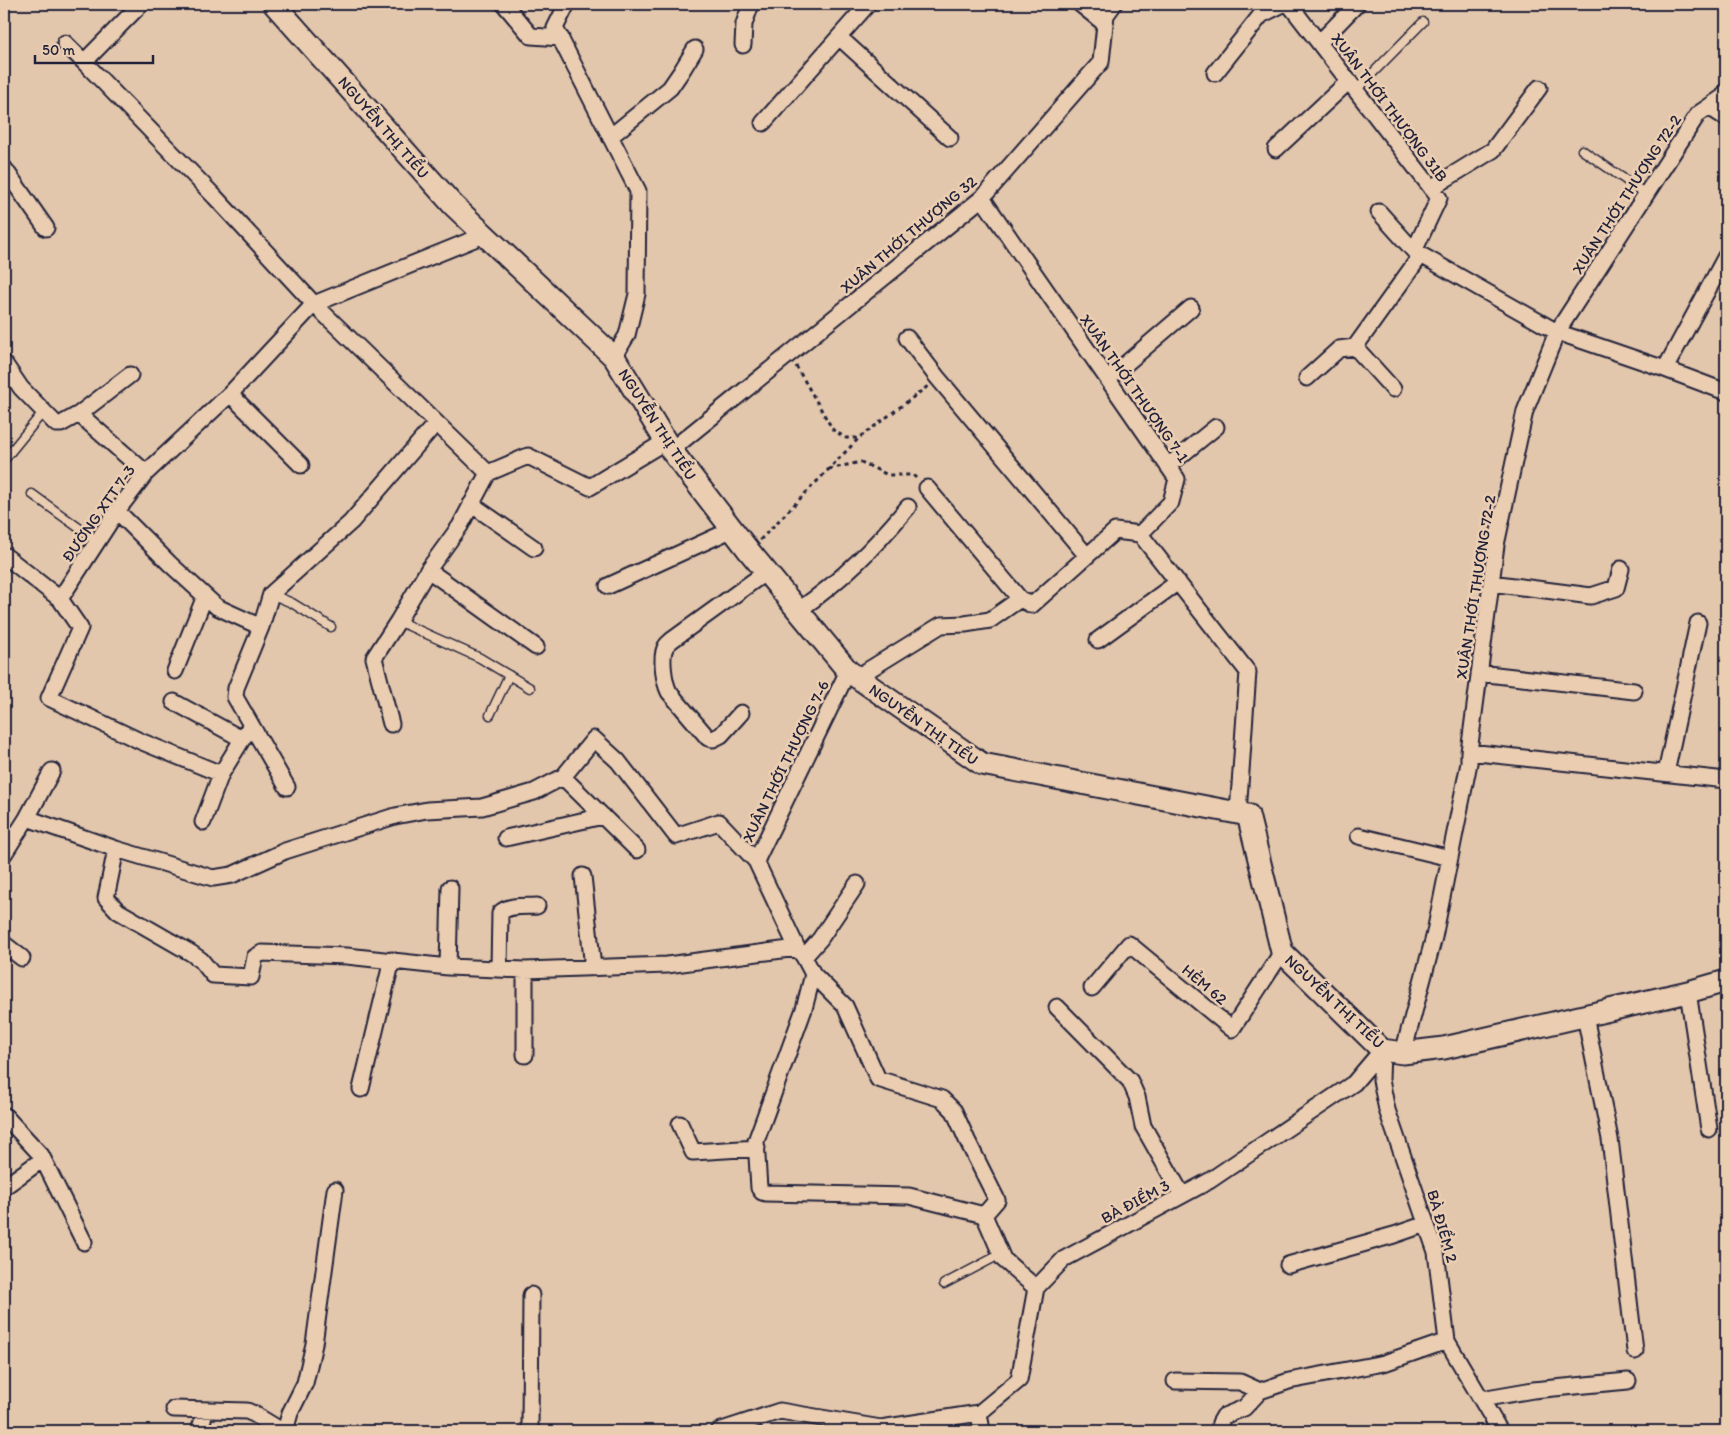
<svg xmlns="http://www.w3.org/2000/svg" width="1730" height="1435" viewBox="0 0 1730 1435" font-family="Itim,sans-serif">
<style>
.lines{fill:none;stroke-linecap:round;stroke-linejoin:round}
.lane-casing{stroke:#22223b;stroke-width:11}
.street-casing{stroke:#22223b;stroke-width:19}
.secondary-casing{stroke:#22223b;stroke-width:25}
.path{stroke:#22223b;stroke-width:3;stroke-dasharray:4 4;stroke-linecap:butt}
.lane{stroke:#ebceb1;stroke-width:8}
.street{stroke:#ebceb1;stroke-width:15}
.secondary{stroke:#ebceb1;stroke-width:21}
.labels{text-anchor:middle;stroke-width:5;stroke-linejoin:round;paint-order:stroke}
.street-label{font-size:16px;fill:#22223b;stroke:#ebceb1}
</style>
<rect width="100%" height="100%" fill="#e3c7ac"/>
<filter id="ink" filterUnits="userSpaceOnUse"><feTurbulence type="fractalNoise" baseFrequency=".02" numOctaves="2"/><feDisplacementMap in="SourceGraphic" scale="10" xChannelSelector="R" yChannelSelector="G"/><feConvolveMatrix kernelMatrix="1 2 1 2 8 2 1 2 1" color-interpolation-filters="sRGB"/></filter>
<g filter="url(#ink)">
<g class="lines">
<defs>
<path id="lane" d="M1356 90 1423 22
M1582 150 1646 194
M4 460 44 411
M32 494 97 541
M271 594 292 603 331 627
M398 621 480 658 530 688
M490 715 509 675
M944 1284 1001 1254"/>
<path id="street" d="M141 4 84 62 215 197 314 304 488 473 528 456 590 487 666 441
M504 4 531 36 561 38
M567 4 555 28 638 191 637 294 627 335 614 357
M1080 4 1105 24
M1289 4 1439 198 1414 251 1557 332 1665 369 1726 392
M839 37 950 138
M65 43 84 62
M1319 43 1357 4
M743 45 744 24 751 4
M1215 73 1261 15 1283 4
M1709 107 1726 118
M763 123 868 4
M610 137 670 88 681 72 695 49
M1276 149 1349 81
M4 168 46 228
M1431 188 1493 150 1539 88
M982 198 1177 479 1171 502 1140 534 1248 672 1238 813
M1379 212 1414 251
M907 338 937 377 1087 556
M4 363 21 388 56 424H61L79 414 146 473
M1665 369 1726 256
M1307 378 1339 349 1355 347
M1108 379 1191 308
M1393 389 1355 347 1421 255
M230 394 301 465
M79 414 130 375
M671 450 982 198 1101 62 1106 15 1114 4
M1168 466 1216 427
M471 504 534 548
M117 511 170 564 217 607 261 627
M4 555 60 599
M428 570 536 647
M1491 583 1591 596 1616 588 1621 569
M608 586 733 529
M1020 599 1032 605 1115 531 1140 534
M799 610C842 580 874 548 908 507
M1098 640 1178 582
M175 671 205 596
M848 671 756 861 797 948 804 957 813 974 845 1006 878 1079 942 1099 954 1111 967 1140 997 1200 984 1215
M1479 673 1634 691
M857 677 941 625 965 624 990 620 1020 599 927 488
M174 702 242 739
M741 713 721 735 713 739 708 738 669 692C664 682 660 656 666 646 668 643 670 642 672 640L766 572
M391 724 374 658 398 621 428 570 460 526 488 473
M1469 752 1726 780
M1666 773 1698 623
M221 774 140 741 49 698 80 628 60 599 117 511 146 473 230 394 314 304 484 235
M563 777 637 850
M287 787 235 697 236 688 261 627 271 594 351 522 436 423
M27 818 52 771
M203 822 221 774 251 725
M1359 836 1450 858
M506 838 603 816
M116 849 106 898 118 911 191 953 201 960 213 975 251 977 255 957 262 953 347 956 448 967 525 970 667 965 797 948
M4 854 27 818 116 849 213 878 232 875 285 851 395 816 427 810 482 807 534 792 563 777 594 739 618 761 676 836 719 822 756 861
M583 876 593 968
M4 944 22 958
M804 957 820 939 857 884
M448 967 450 888
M499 969 500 913C509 904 526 907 537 906
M813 974 804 1009 756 1141 759 1188 762 1192 765 1193 909 1196 984 1215
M1092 988 1129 944 1232 1029 1282 952
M1688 992 1709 1129
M1057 1007 1130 1081 1137 1097 1143 1126 1182 1195
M1585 1016 1610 1139 1635 1351
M1382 1050 1381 1080 1387 1110 1436 1252 1447 1341 1500 1431
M1403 1053 1434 937 1469 763V752L1496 545 1525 411 1557 332 1698 114 1723 97 1726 92
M525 1055V970
M361 1089 392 960
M4 1115 41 1155 84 1242
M680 1124 693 1152 757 1148
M4 1187 43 1159
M984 1215 1003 1259 1036 1288
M1288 1265 1394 1235 1426 1224
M1175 1381 1240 1382 1260 1391
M1481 1399 1533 1390 1628 1381
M174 1409 247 1411 254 1414 282 1431
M979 1413 1019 1380 1036 1288 1064 1259 1209 1181 1354 1083 1382 1050
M979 1413 982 1431
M1221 1429 1220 1423 1224 1416 1244 1408 1260 1391 1289 1381 1384 1363 1447 1341
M199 1431 206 1410
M285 1431 290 1413 305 1383 314 1344 335 1190
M530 1431 531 1295
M719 1431 780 1411 881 1428 979 1413"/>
<path id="secondary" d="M274 4 453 205 614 357 671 450 749 551 848 671 982 764 1248 815 1282 952 1382 1050 1403 1053 1444 1048 1688 992 1726 981"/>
</defs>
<!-- lane casing -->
<use href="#lane" class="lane-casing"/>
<!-- street casing -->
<use href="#street" class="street-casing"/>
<!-- secondary casing -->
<use href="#secondary" class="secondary-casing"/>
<!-- path -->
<path class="path" d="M796 366 833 430 846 438H859L928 386
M829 469 861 462 888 475H913L917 479
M760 540 859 438"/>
<!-- lane -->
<use href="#lane" class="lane"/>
<!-- street -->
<use href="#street" class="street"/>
<!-- secondary -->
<use href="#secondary" class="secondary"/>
</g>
</g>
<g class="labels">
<!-- street labels -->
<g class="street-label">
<text transform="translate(1390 107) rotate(53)" y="6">XUÂN THỚI THƯỢNG 31B</text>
<text transform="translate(384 127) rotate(49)" y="6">NGUYỄN THỊ TIỂU</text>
<text transform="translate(1626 194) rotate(-57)" y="6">XUÂN THỚI THƯỢNG 72-2</text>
<text transform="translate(908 234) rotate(-40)" y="6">XUÂN THỚI THƯỢNG 32</text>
<text transform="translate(1135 388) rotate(55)" y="6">XUÂN THỚI THƯỢNG 7-1</text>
<text transform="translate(658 424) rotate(57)" y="6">NGUYỄN THỊ TIỂU</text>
<text transform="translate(98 513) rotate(-55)" y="6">ĐƯỜNG XTT 7-3</text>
<text transform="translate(1475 587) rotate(-81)" y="6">XUÂN THỚI THƯỢNG 72-2</text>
<text transform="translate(924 724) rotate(35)" y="6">NGUYỄN THỊ TIỂU</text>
<text transform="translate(785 761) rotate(-64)" y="6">XUÂN THỚI THƯỢNG 7-6</text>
<text transform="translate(1205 984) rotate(40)" y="6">HẺM 62</text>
<text transform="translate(1335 1001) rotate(43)" y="6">NGUYỄN THỊ TIỂU</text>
<text transform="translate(1135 1201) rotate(-28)" y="6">BÀ ĐIỂM 3</text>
<text transform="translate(1443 1226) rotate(74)" y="6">BÀ ĐIỂM 2</text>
</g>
</g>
<!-- margin -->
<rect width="1730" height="1435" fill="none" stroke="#ebceb1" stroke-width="20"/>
<rect x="10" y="10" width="1710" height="1415" fill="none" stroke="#22223b" stroke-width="2" filter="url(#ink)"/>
<!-- scale -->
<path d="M35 55v8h118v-8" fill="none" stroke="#22223b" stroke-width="2.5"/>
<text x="42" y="55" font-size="15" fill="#22223b" stroke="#ebceb1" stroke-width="4" paint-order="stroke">50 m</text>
</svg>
